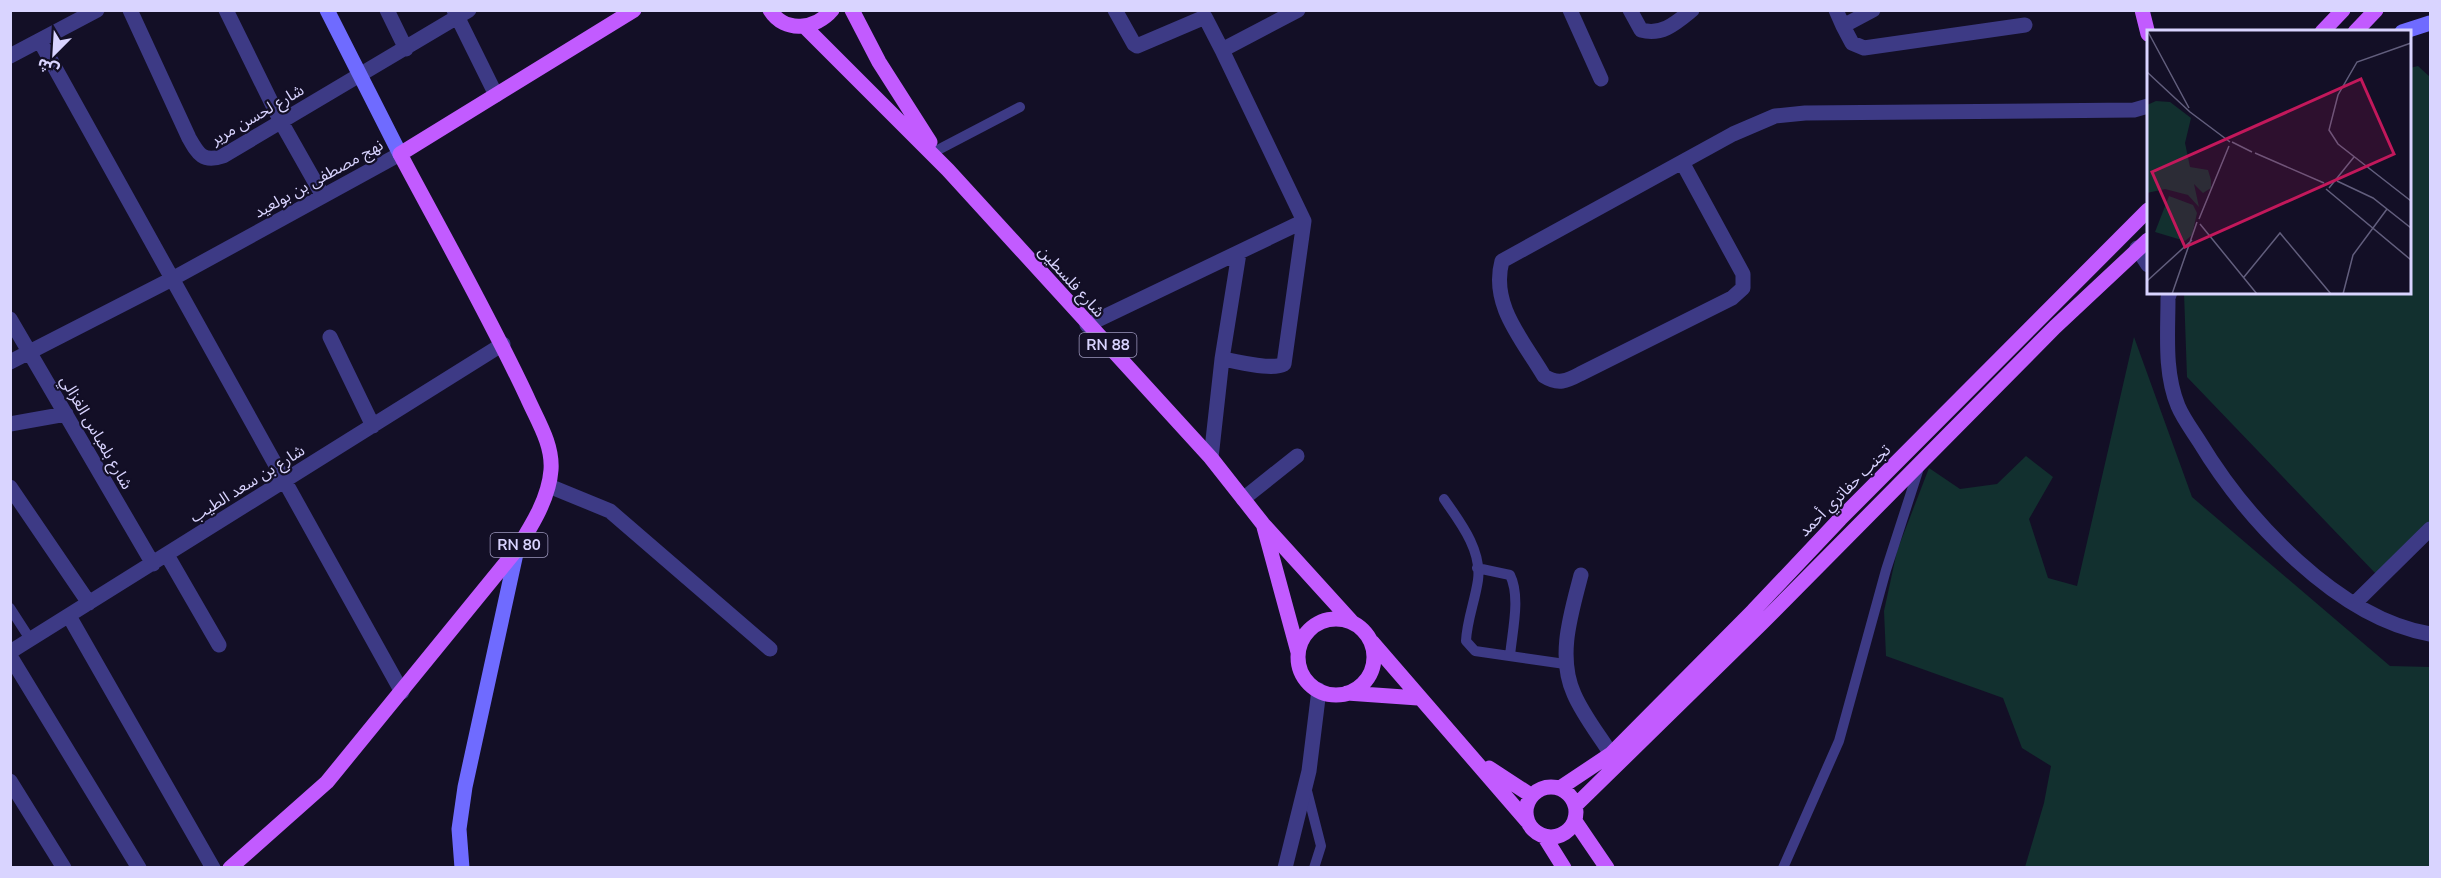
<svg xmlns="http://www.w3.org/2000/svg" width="2441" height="878" viewBox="0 0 2441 878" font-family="'Nunito Sans','Noto Sans Arabic',sans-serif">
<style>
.green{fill:#12302f}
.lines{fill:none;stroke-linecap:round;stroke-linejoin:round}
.lane{stroke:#3d3a85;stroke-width:10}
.street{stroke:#3d3a85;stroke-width:15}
.secondary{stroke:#6f6bff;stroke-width:15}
.primary{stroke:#c25bff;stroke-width:15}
.labels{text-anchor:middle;stroke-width:4.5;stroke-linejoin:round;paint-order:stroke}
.shield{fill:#130f26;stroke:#9e99be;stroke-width:1.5}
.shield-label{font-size:15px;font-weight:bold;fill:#d9d4ff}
.street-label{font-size:16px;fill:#d9d4ff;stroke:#130f26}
.inset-road{fill:none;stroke:#625e7d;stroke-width:1.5}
.view{fill:#c2185b;fill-opacity:0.15;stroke:#c2185b;stroke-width:3}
.inset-edge{fill:none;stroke:#d9d4ff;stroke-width:3}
</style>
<rect width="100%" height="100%" fill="#130f26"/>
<!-- green -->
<path class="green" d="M2418 66 2430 77V521L2377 575 2187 377 2184 293 2410 292V68Z
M2134 337 2192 497 2390 666 2430 667V867H2025L2044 803 2051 766 2022 748 2003 698 1886 656 1884 611 1897 551 1929 468 1960 489 1997 484 2026 456 2053 477 2029 519 2048 578 2077 586Z"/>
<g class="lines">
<!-- lane -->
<path class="lane" d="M932 153 1020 107
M1444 499C1460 522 1482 550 1478 580 1475 601 1467 620 1466 641L1475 651 1565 664
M1477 568 1510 575C1521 597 1512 632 1510 656
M10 608 30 639
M1306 787 1321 846 1314 868
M1783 868 1839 741 1886 570 1920 465"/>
<!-- street -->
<path class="street" d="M130 10 189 138C198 154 203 163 223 156L469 10
M226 10 280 120 323 196
M387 10 406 49
M454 10 496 95
M1115 10 1134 44 1137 46 1205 17 1222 50
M1570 10 1601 79
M1630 10 1641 30C1662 36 1676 23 1692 10
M1836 10 1843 26 1873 10
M1843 26 1852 43 1864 48 2025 25
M40 41 402 692
M10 56 97 10
M1682 162 1743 274V288L1732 298 1580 374C1567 381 1558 385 1544 376 1523 340 1490 305 1502 261L1733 134 1775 116 1805 113 2134 110 2148 106
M2137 248 2148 265
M2170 292 2168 298C2168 334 2164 372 2178 406 2183 418 2192 430 2199 441 2246 519 2337 618 2430 634
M10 319 153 564
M1087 325 1304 221
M330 337 373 426
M1222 359C1237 361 1272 371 1284 364L1304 221 1222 50 1298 10
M10 362 172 279 400 154
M10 424 66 414
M1211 458 1222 359 1239 253
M549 486 610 511 770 649
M10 487 89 603
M1243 499 1297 456
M167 555 219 645
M1581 575C1571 614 1557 656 1574 694 1583 715 1599 735 1611 754
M2355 603 2430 529
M69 616 213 868
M10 652 503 344
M10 656 139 868
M10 781 64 868
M1285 868 1309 771 1319 690"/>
<!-- secondary -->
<path class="secondary" d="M327 10 400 154
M2402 32 2430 23
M462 868 459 829 465 787 517 549"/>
<!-- primary -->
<path class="primary" d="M770 10C785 34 816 29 832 10
M852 10 879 62 930 142
M2142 10 2148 34
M805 27 948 170 1211 458 1263 524 1352 622
M2322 32 2343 10
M2355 32 2376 10
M1264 527 1298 652
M1298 657a38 38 0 1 1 76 0a38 38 0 1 1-76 0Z
M1372 642 1527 821
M1347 693 1418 698
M1489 768 1532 796
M1526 812a25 25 0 1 1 50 0a25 25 0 1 1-50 0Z
M1560 788 1611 754 1753 611 1840 519 2148 210
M1577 804 1762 623 2055 327 2148 240
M1575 821 1607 868
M1544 836 1564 868
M230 868 327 782 517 549C532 525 549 498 551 470 553 444 537 420 527 397 488 314 443 235 400 154L634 10"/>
</g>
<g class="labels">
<!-- shield labels -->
<g class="shield">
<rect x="1079.5" y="333" width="57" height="24" rx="4.5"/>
<rect x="490.5" y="533" width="57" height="24" rx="4.5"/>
</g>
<g class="shield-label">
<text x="1108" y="350">RN 88</text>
<text x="519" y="550">RN 80</text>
</g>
<!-- street labels -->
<g class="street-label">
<text transform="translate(257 114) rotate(-30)" y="6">شارع لحسن مرير</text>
<text transform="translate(318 178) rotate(-29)" y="6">نهج مصطفى بن بولعيد</text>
<text transform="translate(1072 281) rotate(48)" y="6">شارع فلسطين</text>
<text transform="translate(97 432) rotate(60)" y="6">شارع بلعباس الغزالي</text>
<text transform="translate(247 483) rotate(-32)" y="6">شارع بن سعد الطيب</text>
<text transform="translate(1844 490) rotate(-45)" y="6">تجنب حفاتري أحمد</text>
</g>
</g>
<!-- overview -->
<g transform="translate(2147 30)">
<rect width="264" height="264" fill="#130f26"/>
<path d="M9 71 23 72 44 88 38 113 43 137 61 140 64 150V158L56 163 47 154 52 177 41 165 18 159 0 163V75ZM22 166 46 175 50 183 45 205 38 211 8 202Z" fill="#12302f"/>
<path class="inset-road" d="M0 0 42 78M264 13 210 32 191 65 182 100 191 114 264 171M0 42 43 82 83 112M85 112 105 122M108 123 177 153M190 151 226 168 264 198M182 158 207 127M179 159 264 230M52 189 82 116M53 194 110 264M97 247 133 203 184 264M0 251 45 210M25 264 50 192M196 264 206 225 240 179"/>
<path class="view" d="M214 49 247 124 38 217 5 142Z"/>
<rect width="264" height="264" class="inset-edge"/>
</g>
<!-- border -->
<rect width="2441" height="878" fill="none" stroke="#d9d4ff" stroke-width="24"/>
<!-- north arrow -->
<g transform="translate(54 54) rotate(204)" stroke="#130f26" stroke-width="4.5" paint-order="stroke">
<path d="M0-4.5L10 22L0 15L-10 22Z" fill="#d9d4ff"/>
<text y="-9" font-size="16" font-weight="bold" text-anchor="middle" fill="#d9d4ff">ش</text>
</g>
</svg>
